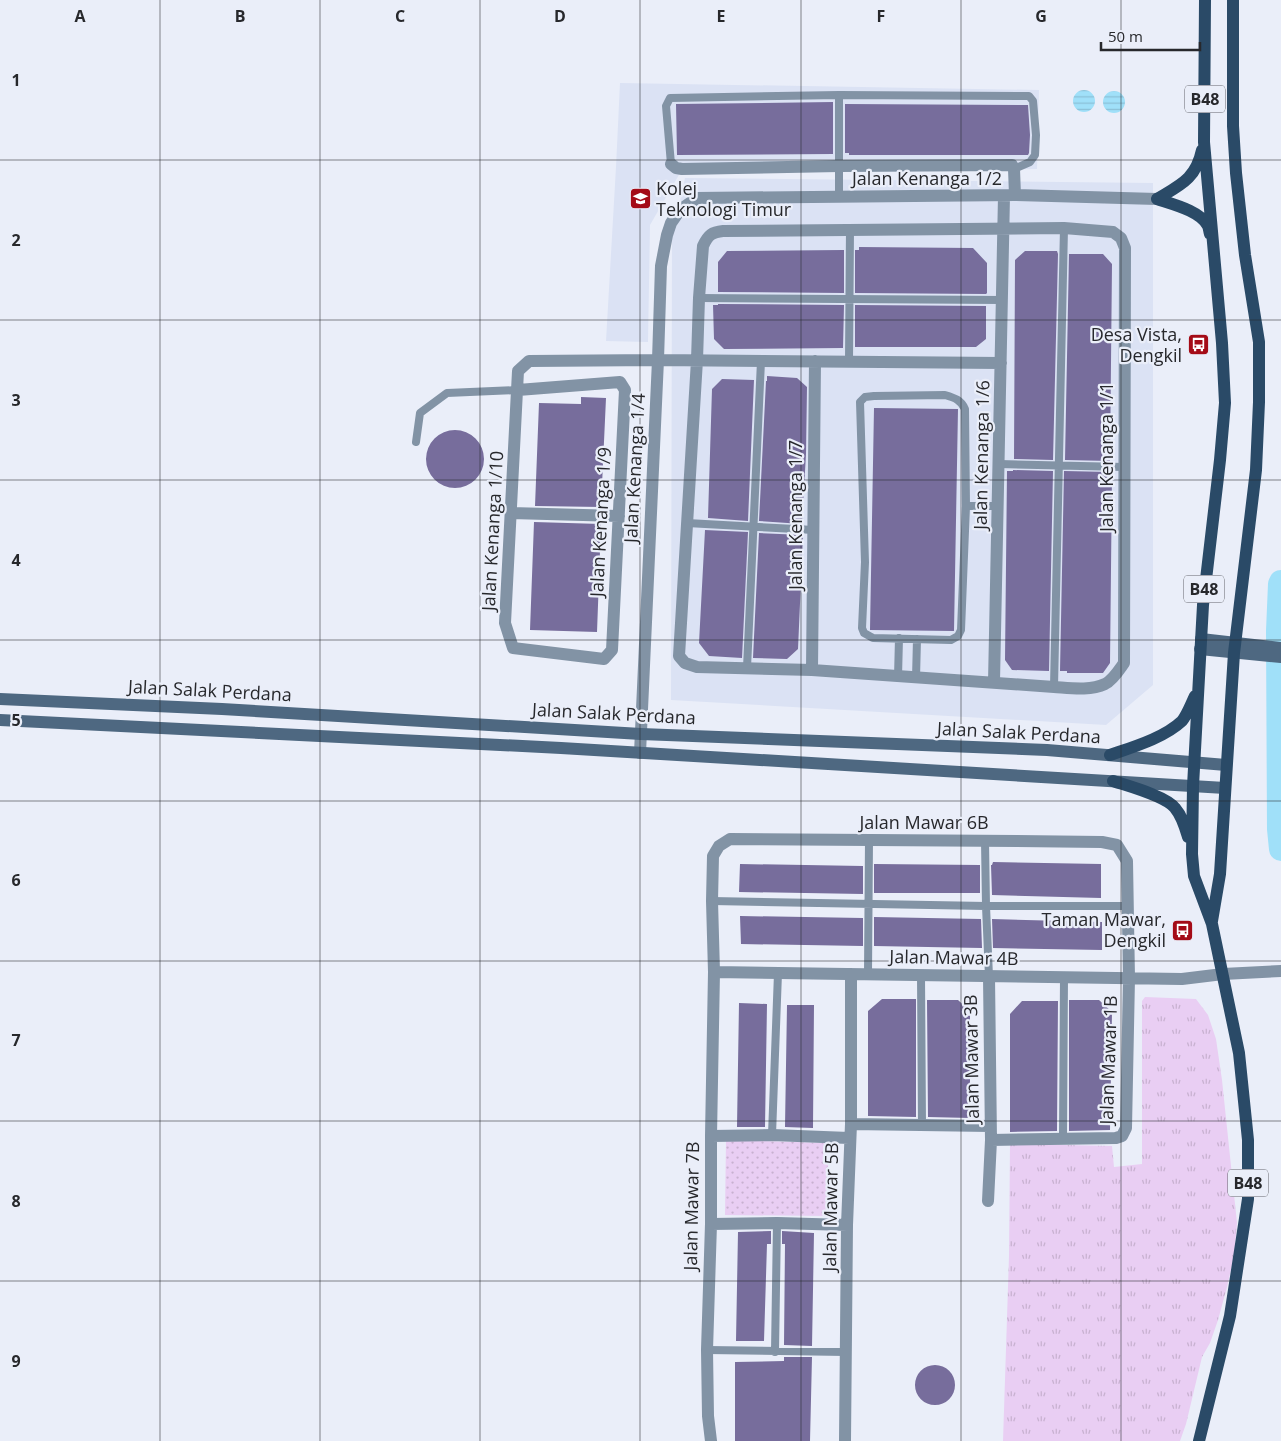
<svg xmlns="http://www.w3.org/2000/svg" width="1281" height="1441" viewBox="0 0 1281 1441" font-family="'Open Sans',sans-serif">
<style>
.built{fill:#dbe2f4}
.grass{fill:url(#grass-tufts)}
.park{fill:url(#park-dots)}
.water{fill:url(#water-rules)}
.lines{fill:none;stroke-linecap:round;stroke-linejoin:round}
.river{stroke:#a0e0f9;stroke-width:24}
.building{fill:#776d9c}
.lane{stroke:#8293a5;stroke-width:8}
.street{stroke:#8293a5;stroke-width:12}
.secondary{stroke:#4e6881;stroke-width:12}
.primary{stroke:#2a4a67;stroke-width:12}
.grid{fill:none;stroke:#27282c;stroke-width:1;stroke-opacity:0.55}
.labels{text-anchor:middle;stroke-width:4.5;stroke-linejoin:round;paint-order:stroke}
.shield{fill:#eaeef9;stroke:#62636a;stroke-width:1}
.shield-label{font-size:16px;font-weight:bold;fill:#27282c}
.street-label{font-size:18px;fill:#27282c;stroke:#eaeef9}
.poi-label{font-size:18px;fill:#27282c;stroke:#eaeef9;text-anchor:end}
.grid-label{font-size:16px;text-anchor:middle;font-weight:bold;fill:#27282c;stroke:#eaeef9;stroke-width:4.5;stroke-linejoin:round;paint-order:stroke}
</style>
<defs>
<pattern id="grass-tufts" width="24" height="20" patternUnits="userSpaceOnUse" patternTransform="scale(1.25)"><rect width="24" height="20" fill="#e9cef3"/><path d="M3 7l-1-3M5 7V3M7 7l1-3M15 17l-1-3M17 17v-4M19 17l1-3" fill="none" stroke="#c8b1d0"/></pattern>
<pattern id="park-dots" width="8" height="8" patternUnits="userSpaceOnUse" patternTransform="scale(1.25)"><rect width="8" height="8" fill="#e9cef3"/><path d="M2 2h.1M6 6h.1" fill="none" stroke="#c8b1d0" stroke-width="1.8" stroke-linecap="round"/></pattern>
<pattern id="water-rules" width="6" height="5" patternUnits="userSpaceOnUse" patternTransform="scale(1.25)"><rect width="6" height="5" fill="#a0e0f9"/><path d="M0 2.5h6" fill="none" stroke="#8ac0d6"/></pattern>
</defs>
<rect width="100%" height="100%" fill="#eaeef9"/>
<!-- built -->
<path class="built" d="M620 83 1039 90 1037 169 680 173 650 225 648 342 606 341 616 167Z
M685 178 1153 183V685L1106 725 671 700 672 237Z"/>
<!-- grass -->
<path class="grass" d="M1145 997 1196 999 1208 1015 1216 1039 1222 1080 1237 1223 1234 1256 1227 1287 1218 1320 1210 1343 1202 1357 1186 1424 1180 1441H1003L1009 1256 1010 1144 1112 1146 1114 1167 1142 1164V1001Z"/>
<!-- park -->
<path class="park" d="M726 1140 828 1143V1216L725 1215Z"/>
<!-- water -->
<path class="water" d="M1073 101a11 11 0 1 1 22 0a11 11 0 1 1-22 0Z
M1103 102a11 11 0 1 1 22 0a11 11 0 1 1-22 0Z"/>
<g class="lines">
<!-- river -->
<path class="river" d="M1281 582 1280 584 1278 631 1279 829 1281 849"/>
</g>
<!-- building -->
<path class="building" d="M833 102V154L677 155 676 104Z
M845 104 1028 105 1030 135 1029 153 1028 155H849V153H845Z
M859 247 973 248 987 263V293L986 294 855 293V250H859Z
M844 250V293L718 292V262L727 251Z
M1025 251H1057L1058 254 1053 460 1014 459 1015 260Z
M1069 254H1103L1112 264 1110 461 1065 460Z
M718 304 844 305 843 348 724 349 714 339 713 305H718Z
M855 305 986 306V339L976 347H855Z
M767 376 797 378 807 387 806 454 802 524 759 521 766 381H767Z
M722 379 754 380 748 521 708 518 712 389Z
M581 397 606 398 601 507 535 506 539 403 581 404Z
M874 408 958 409 954 631 870 630Z
M426 459a29 29 0 1 1 58 0a29 29 0 1 1-58 0Z
M1013 470 1053 471 1049 671 1012 670 1005 660 1007 471H1013Z
M1064 471 1110 472V475H1112L1110 663 1103 673H1067V671H1060Z
M534 522 601 524 597 632 530 630Z
M705 530 748 532 742 658 709 656 699 643Z
M759 533 803 535 798 649 787 659 753 658Z
M993 862 1101 864V898L992 895 991 865H992Z
M740 864 863 866V894L739 892Z
M874 864 980 865V893H874Z
M740 916 863 918V946L741 944Z
M874 917 981 919 982 948 874 946Z
M992 919 1102 922V950L993 948Z
M882 999H916V1117L868 1116V1011Z
M927 1000H958L970 1011V1118L928 1117Z
M1069 1000H1099L1112 1012 1110 1130 1069 1131Z
M1022 1001H1058L1057 1131 1010 1132V1014Z
M739 1003 767 1004 765 1127H737Z
M787 1005H814L813 1128 785 1127Z
M771 1231V1244H767L764 1341H736L738 1232Z
M782 1231 814 1233 812 1346 784 1345 785 1244H782Z
M784 1357H812L810 1441H735V1362L784 1361Z
M915 1385a20 20 0 1 1 40 0a20 20 0 1 1-40 0Z"/>
<g class="lines">
<!-- lane -->
<path class="lane" d="M839 95V197
M671 164 666 106 670 98 839 95 1029 96 1033 101 1036 135 1035 155 1030 162 1014 169
M699 298 1002 300
M849 361 850 229
M945 395C955 398 961 400 965 409L966 506 961 630 958 636 951 640 873 638 864 633 862 628 865 562 860 402 865 397 874 396Z
M416 442 420 413 447 393 518 390
M999 464 1124 467
M966 506H998
M687 523 814 530
M747 668 761 361
M898 677 899 638
M916 678 917 639
M1054 687 1064 228
M985 841 986 906 989 977
M712 901 986 906H1128
M868 974 869 840
M921 975 922 1125
M772 1135 778 973
M1063 1138 1064 977
M707 1350 846 1352
M775 1352 777 1223"/>
<!-- street -->
<path class="street" d="M671 164 676 168 682 169 839 166 1012 165 1014 169 1015 195
M1064 228 1113 232 1121 238 1125 248 1124 663C1119 670 1113 680 1105 684 1090 691 1070 688 1054 687L812 670 697 667 685 663 679 656 697 360 699 298 703 246C708 235 712 232 723 231Z
M518 390 620 382 625 390 612 650 604 659 513 648 505 623 518 371 529 361 658 360 1001 363
M511 513 619 516
M812 670 815 361
M994 682 1004 196
M640 753 658 360 661 266 667 235 671 223 680 210 697 198 1015 195 1157 199
M714 972 1182 979 1223 974 1281 971
M851 1124 990 1126
M711 1136 772 1135 849 1138
M988 1201 991 1140 989 977
M711 1224 777 1223 847 1225
M711 1441 708 1416 707 1350 711 1224V1136L714 972 712 901 713 856 719 846 730 839 1017 841 1102 842 1117 845 1127 861 1129 978 1126 1128 1122 1136 1116 1138 991 1140
M845 1441 847 1225 851 1124V974"/>
<!-- secondary -->
<path class="secondary" d="M1201 639 1281 648
M1200 649 1281 657
M0 699 222 709 641 734 1047 750 1226 765
M0 720 561 748 1225 788"/>
<!-- primary -->
<path class="primary" d="M1157 199C1172 204 1201 211 1208 226 1209 228 1209 231 1210 234
M1157 199C1180 185 1196 179 1202 150
M1110 755C1133 747 1164 738 1182 721 1187 715 1191 704 1195 696
M1113 781C1128 786 1166 796 1175 808 1182 816 1185 827 1188 837
M1212 921 1220 874 1234 653 1256 470 1259 402V342L1245 255 1236 173 1233 126V0
M1199 1441 1230 1316 1248 1199V1140L1239 1053 1212 924 1194 876 1192 854 1193 786 1203 605 1220 460 1225 403 1222 343 1204 142 1205 0"/>
</g>
<!-- grid -->
<path class="grid" d="M160 0V1441M320 0V1441M480 0V1441M640 0V1441M801 0V1441M961 0V1441M1121 0V1441M0 160H1281M0 320H1281M0 480H1281M0 640H1281M0 801H1281M0 961H1281M0 1121H1281M0 1281H1281"/>
<!-- icons -->
<defs>
<symbol id="university-square" viewBox="-11 -11 22 22"><rect x="-9" y="-9" width="18" height="18" rx="4" fill="#a40b17" stroke="#eaeef9"/><path d="M0-5L7-2L0 1L-7-2ZM-4 1L0 2.5L4 1V4Q0 6-4 4Z" fill="#fff"/></symbol>
<symbol id="bus-square" viewBox="-11 -11 22 22"><rect x="-9" y="-9" width="18" height="18" rx="4" fill="#a40b17" stroke="#eaeef9"/><path d="M-5-6H5V4H4V6H2V4H-2V6H-4V4H-5ZM-3.5-4V0h7V-4ZM-3.5 1.2v1.5H-2V1.2ZM2 1.2v1.5H3.5V1.2Z" fill="#fff"/></symbol>
</defs>
<g fill-rule="evenodd">
<use href="#university-square" x="628" y="186" width="25" height="25"/>
<use href="#bus-square" x="1186" y="332" width="25" height="25"/>
<use href="#bus-square" x="1170" y="918" width="25" height="25"/>
</g>
<g class="labels">
<!-- shield labels -->
<g class="shield">
<rect x="1185" y="85.5" width="40" height="27" rx="4"/>
<rect x="1184" y="575.5" width="40" height="27" rx="4"/>
<rect x="1228" y="1169.5" width="40" height="27" rx="4"/>
</g>
<g class="shield-label">
<text x="1205" y="105">B48</text>
<text x="1204" y="595">B48</text>
<text x="1248" y="1189">B48</text>
</g>
<!-- street labels -->
<g class="street-label">
<text x="927" y="185">Jalan Kenanga 1/2</text>
<text transform="translate(982 455) rotate(-89)" y="6">Jalan Kenanga 1/6</text>
<text transform="translate(1107 457) rotate(-90)" y="6">Jalan Kenanga 1/1</text>
<text transform="translate(635 468) rotate(-87)" y="6">Jalan Kenanga 1/4</text>
<text transform="translate(796 515) rotate(-90)" y="6">Jalan Kenanga 1/7</text>
<text transform="translate(601 522) rotate(-87)" y="6">Jalan Kenanga 1/9</text>
<text transform="translate(493 531) rotate(-87)" y="6">Jalan Kenanga 1/10</text>
<text transform="translate(210 691) rotate(3)" y="6">Jalan Salak Perdana</text>
<text transform="translate(614 714) rotate(3)" y="6">Jalan Salak Perdana</text>
<text transform="translate(1019 733) rotate(3)" y="6">Jalan Salak Perdana</text>
<text x="924" y="829">Jalan Mawar 6B</text>
<text transform="translate(954 958) rotate(1)" y="6">Jalan Mawar 4B</text>
<text transform="translate(972 1059) rotate(-91)" y="6">Jalan Mawar 3B</text>
<text transform="translate(1109 1060) rotate(-88)" y="6">Jalan Mawar 1B</text>
<text transform="translate(692 1206) rotate(-89)" y="6">Jalan Mawar 7B</text>
<text transform="translate(831 1207) rotate(-89)" y="6">Jalan Mawar 5B</text>
</g>
<!-- poi labels -->
<g class="poi-label">
<text x="656" y="195" text-anchor="start">Kolej<tspan x="656" dy="21">Teknologi Timur</tspan></text>
<text x="1182" y="341">Desa Vista,<tspan x="1182" dy="21">Dengkil</tspan></text>
<text x="1166" y="926">Taman Mawar,<tspan x="1166" dy="21">Dengkil</tspan></text>
</g>
</g>
<g class="grid-label">
<text x="80" y="22">A</text>
<text x="240" y="22">B</text>
<text x="400" y="22">C</text>
<text x="560" y="22">D</text>
<text x="721" y="22">E</text>
<text x="881" y="22">F</text>
<text x="1041" y="22">G</text>
<text x="16" y="86">1</text>
<text x="16" y="246">2</text>
<text x="16" y="406">3</text>
<text x="16" y="566">4</text>
<text x="16" y="726">5</text>
<text x="16" y="886">6</text>
<text x="16" y="1046">7</text>
<text x="16" y="1207">8</text>
<text x="16" y="1367">9</text>
</g>
<!-- scale -->
<path d="M1101 42v8h99v-8" fill="none" stroke="#27282c" stroke-width="2.5"/>
<text x="1108" y="42" font-size="15" fill="#27282c" stroke="#eaeef9" stroke-width="4" paint-order="stroke">50 m</text>
</svg>
